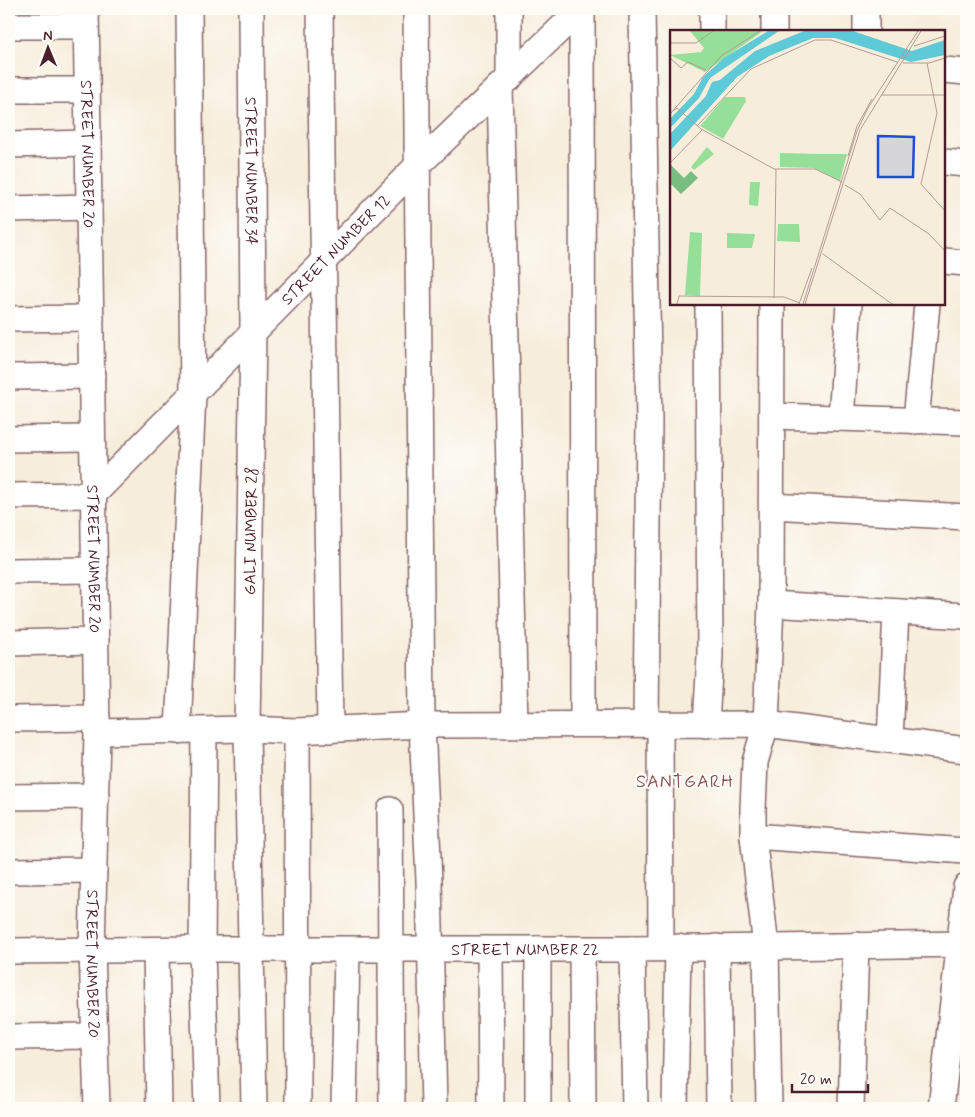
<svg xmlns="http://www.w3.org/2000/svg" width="975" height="1117" viewBox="0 0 975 1117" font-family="Mynerve,sans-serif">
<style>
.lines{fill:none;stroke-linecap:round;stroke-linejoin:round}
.minor-casing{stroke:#876769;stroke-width:28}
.minor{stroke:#fff;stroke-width:25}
.labels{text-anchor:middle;stroke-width:4.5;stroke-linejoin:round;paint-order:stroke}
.street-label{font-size:16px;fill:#4a1f2b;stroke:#fdfcf7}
.neighbourhood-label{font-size:18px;letter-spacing:1px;fill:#865053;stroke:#fdfcf7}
.inset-road{fill:none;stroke:#b29b95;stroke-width:1}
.view{fill:#1d4ed8;fill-opacity:0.15;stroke:#1d4ed8;stroke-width:2.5}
.inset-edge{fill:none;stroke:#4a1f2b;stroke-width:2.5}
</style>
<rect width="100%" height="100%" fill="#fdfcf7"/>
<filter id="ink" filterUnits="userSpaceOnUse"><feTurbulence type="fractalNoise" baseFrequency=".02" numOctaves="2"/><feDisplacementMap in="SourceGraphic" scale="10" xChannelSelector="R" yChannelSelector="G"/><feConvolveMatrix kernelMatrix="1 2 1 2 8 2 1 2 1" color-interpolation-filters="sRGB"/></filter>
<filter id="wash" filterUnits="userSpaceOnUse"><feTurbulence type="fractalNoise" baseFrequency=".0096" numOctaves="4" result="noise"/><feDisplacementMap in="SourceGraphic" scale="20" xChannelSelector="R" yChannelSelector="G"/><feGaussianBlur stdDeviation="1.12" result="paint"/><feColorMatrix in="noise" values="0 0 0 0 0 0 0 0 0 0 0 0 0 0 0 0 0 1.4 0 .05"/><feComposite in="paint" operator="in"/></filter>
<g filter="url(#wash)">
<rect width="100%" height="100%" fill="#f7eddb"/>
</g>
<g filter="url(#ink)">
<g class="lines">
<defs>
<g id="minor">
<path id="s1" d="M86 9 97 732 92 950 97 1108"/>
<path id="s2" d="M251 9 253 333 247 729 254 1108"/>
<path d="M320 9 330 730"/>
<path d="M416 9 422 725 429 881 434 1108"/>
<path d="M509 9V79"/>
<path d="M582 9 583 724"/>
<path d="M642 9 649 422 646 724"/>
<path d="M712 9V31"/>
<path d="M9 26H86"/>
<path d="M774 31V9"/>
<path d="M866 31V9"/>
<path d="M944 70 966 72"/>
<path d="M500 87 515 724"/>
<path d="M9 90H87"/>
<path d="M9 145 88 143"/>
<path d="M944 162 966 164"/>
<path d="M9 209 89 207"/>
<path d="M944 261 966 263"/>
<path d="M9 319 91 318"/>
<path d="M9 377 92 376"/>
<path d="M772 416 966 422"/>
<path d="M841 418 849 304"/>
<path d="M916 421 927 304"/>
<path d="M9 439 92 438"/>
<path id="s3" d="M93 495 418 165 581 9"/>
<path d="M9 496 93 495"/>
<path d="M772 506 966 517"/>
<path d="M9 571 95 570"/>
<path d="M771 604 966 616"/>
<path d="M9 643 96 641"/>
<path d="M9 719 97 718"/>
<path d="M660 724 661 948"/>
<path d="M706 725 710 656 708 304"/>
<path d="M178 731 193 394 189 9"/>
<path d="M204 731 202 949 207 1108"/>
<path d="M297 731 298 1108"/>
<path d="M97 732 247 729 297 731 422 725 766 724 966 750"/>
<path d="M890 740 896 612"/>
<path d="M9 797 96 796"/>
<path d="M390 810 392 1108"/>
<path d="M753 836 966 851"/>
<path d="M9 871 94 870"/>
<path d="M717 947 719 1108"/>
<path d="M538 949V1108"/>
<path d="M582 949 583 1108"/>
<path d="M632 949 635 1108"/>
<path d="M156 950 159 1108"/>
<path d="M490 950 491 1108"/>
<path id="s4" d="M9 951 202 949H632L966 944"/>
<path d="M9 1037 94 1036"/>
<path d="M344 1108 347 950"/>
<path d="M675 1108 678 947"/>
<path d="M769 1108 766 947 753 836V809L755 762 766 724 771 604 772 304"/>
<path d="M851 1108 856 945"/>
<path d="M941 1108 966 887"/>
</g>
</defs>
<!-- minor casing -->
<use href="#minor" class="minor-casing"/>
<!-- minor -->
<use href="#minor" class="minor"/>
</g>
</g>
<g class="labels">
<!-- street labels -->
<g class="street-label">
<text dy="6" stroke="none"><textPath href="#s1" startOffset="145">STREET NUMBER 20</textPath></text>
<text dy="6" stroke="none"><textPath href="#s2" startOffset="162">STREET NUMBER 34</textPath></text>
<text dy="6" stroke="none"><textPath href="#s3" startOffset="345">STREET NUMBER 12</textPath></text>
<text transform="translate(250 531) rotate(-89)" y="6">GALI NUMBER 28</text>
<text dy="6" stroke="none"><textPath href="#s1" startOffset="550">STREET NUMBER 20</textPath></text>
<text dy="6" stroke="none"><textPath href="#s4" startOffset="516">STREET NUMBER 22</textPath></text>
<text dy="6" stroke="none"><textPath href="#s1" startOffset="955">STREET NUMBER 20</textPath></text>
</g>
<!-- neighbourhood labels -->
<g class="neighbourhood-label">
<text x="685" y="787">SANTGARH</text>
</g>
</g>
<!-- overview -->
<g transform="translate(670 30)">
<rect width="275" height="275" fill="#f7eddb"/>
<path d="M20 1H93L35 42 0 25 31 22 34 18ZM55 67H75L76 71 53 109 30 96ZM37 117 44 124 24 140 21 137ZM110 123 152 124H177L170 151 144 138 110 137ZM80 152H90L88 176 79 175ZM108 194H129L130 212 107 211ZM20 202 32 203 30 266 15 265ZM57 203 85 204 82 218H57Z" fill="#96df99"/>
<path d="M0 134 14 148 21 141 28 148 11 164 0 153Z" fill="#78be81"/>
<path d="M98 1H109L40 48 29 68 0 98V89L24 64 33 47 54 28ZM134 1H183L242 21 275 10V25L241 32 165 8H143L99 26 67 47 0 121V104L36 66 42 52 50 50 85 21Z" fill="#5ec9d7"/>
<path class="inset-road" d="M0 13H26L43 1M244 16 275 6M0 28 11 38 18 32 36 40M233 33H259L275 28M257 33 267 83 251 154 275 181M211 65H275M3 81 7 78 31 99 106 140 104 268M0 84 51 26 90 1M27 96 81 39 145 10H161L227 32M178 126 187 96 202 69M0 133 32 100M105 139H145L172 152M175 155 190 164 210 190 220 178 259 204 275 221M153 224 222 274M7 274 9 266 114 267 130 273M129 274 142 238M133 274 187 101 198 78 248 1M135 274 190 100 251 1"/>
<path class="view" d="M208 106 244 107 243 147H208Z"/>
<rect width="275" height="275" class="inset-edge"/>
</g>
<!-- margin -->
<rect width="975" height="1117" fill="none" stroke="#fdfcf7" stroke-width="30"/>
<!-- north arrow -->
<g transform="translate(48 48) rotate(359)" stroke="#fdfcf7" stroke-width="4" paint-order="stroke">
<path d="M0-4L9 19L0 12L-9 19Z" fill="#4a1f2b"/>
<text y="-8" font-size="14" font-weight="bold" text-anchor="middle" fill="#4a1f2b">N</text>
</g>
<!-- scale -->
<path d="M792 1084v8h76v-8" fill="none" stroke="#4a1f2b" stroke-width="2.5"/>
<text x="800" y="1084" font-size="15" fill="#4a1f2b" stroke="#fdfcf7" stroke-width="4" paint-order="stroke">20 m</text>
</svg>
